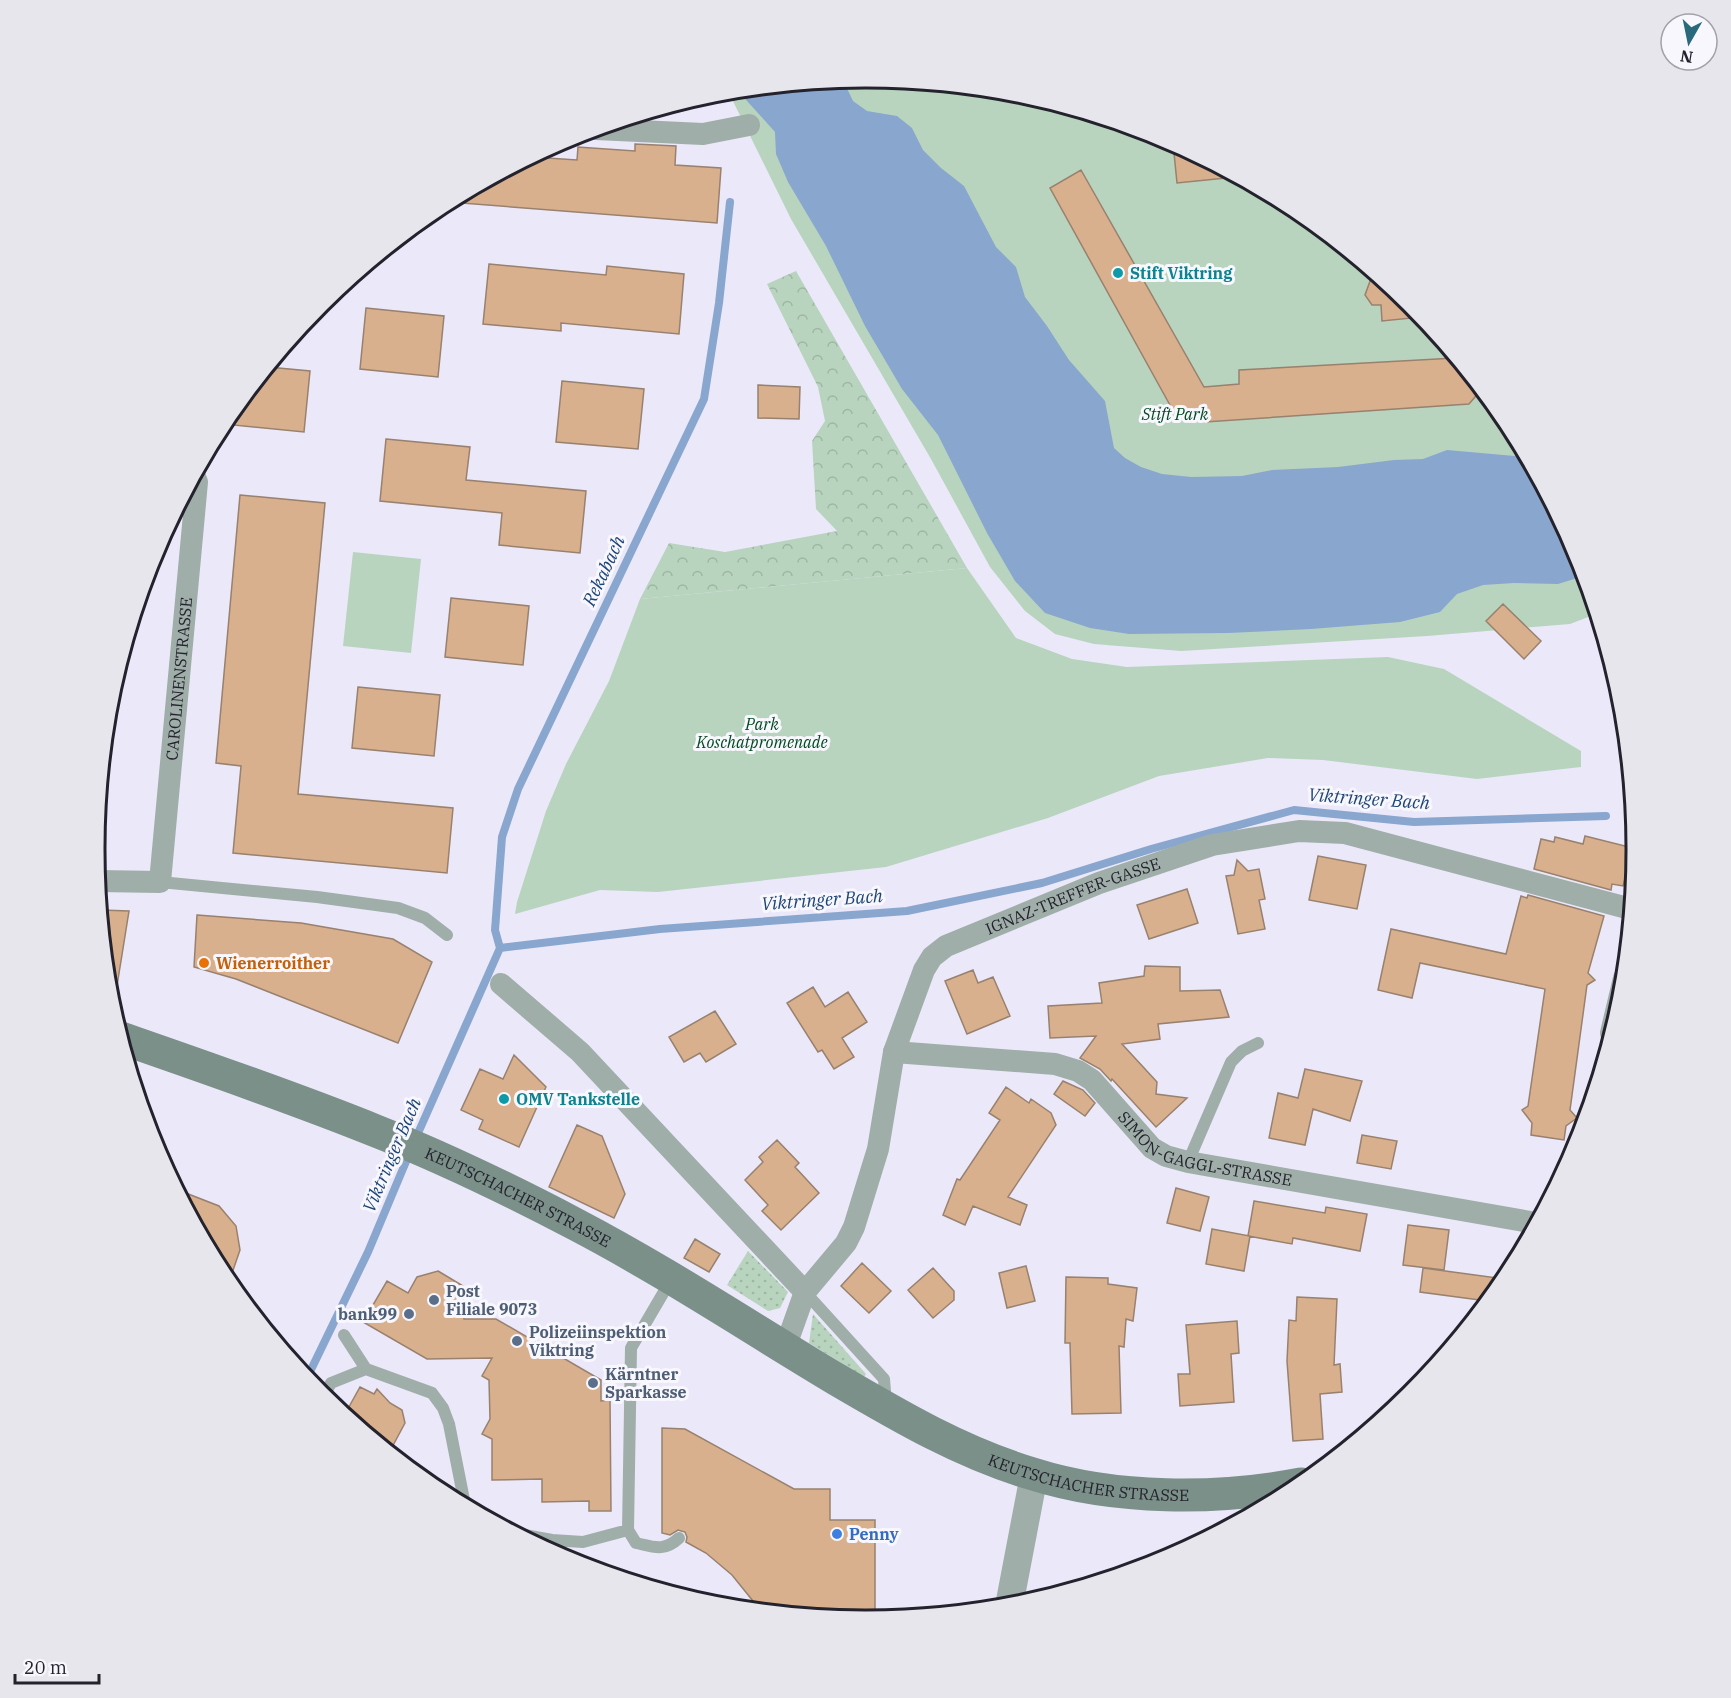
<svg xmlns="http://www.w3.org/2000/svg" width="1731" height="1698" viewBox="0 0 1731 1698" font-family="'IBM Plex Serif',serif">
<style>
.grass{fill:url(#grass-dots)}
.forest{fill:url(#forest-crowns)}
.green{fill:#b8d4be}
.water{fill:#89a6ce}
.lines{fill:none;stroke-linecap:round;stroke-linejoin:round}
.stream{stroke:#89a6ce;stroke-width:8}
.building{fill:#d9b08d;stroke:#98816e;stroke-width:1.5}
.service{stroke:#9faea8;stroke-width:12}
.minor{stroke:#9faea8;stroke-width:22}
.tertiary{stroke:#9faea8;stroke-width:28}
.secondary{stroke:#7a9088;stroke-width:33}
.culture-dot{fill:#0f9aa8;stroke:#f8f7fd;stroke-width:2}
.food-dot{fill:#e8710a;stroke:#f8f7fd;stroke-width:2}
.service-dot{fill:#5c6f8a;stroke:#f8f7fd;stroke-width:2}
.shop-dot{fill:#3f7fe0;stroke:#f8f7fd;stroke-width:2}
.labels{text-anchor:middle;stroke-width:6;stroke-linejoin:round;paint-order:stroke}
.culture-label{font-size:16px;font-weight:bold;fill:#0d838f;stroke:#f8f7fd;text-anchor:start}
.park-label{font-size:16px;font-style:italic;fill:#004b20;stroke:#f8f7fd}
.street-label{font-size:16px;fill:#24222d;stroke:#f8f7fd}
.food-label{font-size:16px;font-weight:bold;fill:#c56008;stroke:#f8f7fd;text-anchor:start}
.service-label{font-size:16px;font-weight:bold;fill:#4e5e75;stroke:#f8f7fd;text-anchor:start}
.shop-label{font-size:16px;font-weight:bold;fill:#366cbe;stroke:#f8f7fd;text-anchor:start}
.water-label{font-size:18px;font-style:italic;fill:#1c4476;stroke:#f8f7fd}
.rim{fill:none;stroke:#24222d;stroke-width:3}
</style>
<defs>
<pattern id="grass-dots" width="8" height="8" patternUnits="userSpaceOnUse" patternTransform="scale(1.5)"><rect width="8" height="8" fill="#b8d4be"/><path d="M2 2h.1M6 6h.1" fill="none" stroke="#9eb6a4" stroke-width="1.8" stroke-linecap="round"/></pattern>
<pattern id="forest-crowns" width="20" height="18" patternUnits="userSpaceOnUse" patternTransform="scale(1.5)"><rect width="20" height="18" fill="#b8d4be"/><path d="M2 6a3 3 0 1 1 6 0M12 15a3 3 0 1 1 6 0" fill="none" stroke="#9eb6a4"/></pattern>
</defs>
<rect width="100%" height="100%" fill="#ebe8fa"/>
<!-- grass -->
<path class="grass" d="M748 1251 788 1292 780 1308 768 1311 727 1285Z
M813 1314 866 1374 864 1377 809 1343Z"/>
<!-- forest -->
<path class="forest" d="M796 271 967 568 640 599 669 543 725 552 837 531 816 509 812 441 825 421 818 387 767 284Z"/>
<!-- green -->
<path class="green" d="M866 78 1016 93 1161 137 1294 208 1411 304 1507 421 1578 554 1596 614 1570 624 1427 636 1181 651 1094 644 1055 634 1025 611 990 567 931 459 791 219 728 91Z
M353 552 421 559 411 653 343 646Z
M967 568 1016 638 1072 659 1127 667 1388 657 1444 669 1581 751V767L1477 779 1323 760 1268 758 1159 776 1048 818 886 867 658 892 600 890 515 914 517 902 546 811 566 764 609 681 640 599Z"/>
<!-- water -->
<path class="water" d="M843 80 853 101 867 111 897 116 912 128 923 150 941 168 964 186 996 247 1016 267 1025 297 1047 326 1069 360 1105 401 1114 448 1125 458 1141 467 1162 474 1191 477 1242 476 1272 470 1338 467 1394 460 1423 459 1447 450 1526 457 1578 554 1584 576 1558 584 1514 583 1483 585 1457 594 1440 612 1400 622 1311 629 1228 633 1129 634 1090 628 1045 613 1015 581 987 533 938 435 902 389 865 326 826 246 788 182 776 154 775 132 738 91Z"/>
<g class="lines">
<!-- stream -->
<path class="stream" d="M500 948 495 930 502 837 518 789 704 399 719 303 730 202
M415 1140 500 948 660 929 907 911 1042 883 1151 849 1294 810 1414 822 1606 816
M307 1378 368 1252 410 1152"/>
</g>
<!-- building -->
<path class="building" d="M1173 143 1206 161 1236 177 1177 183Z
M635 144 676 146 675 165 721 168 717 223 448 202 533 157 577 160 578 147 635 151Z
M1081 170 1204 387 1239 384V370L1455 358 1481 390 1469 404 1205 422 1199 412 1186 419 1183 411 1176 416 1050 188Z
M489 264 606 275 607 266 684 274 679 334 561 323V331L483 324Z
M1373 273 1411 304 1422 317 1382 321 1381 305H1372L1365 295Z
M366 308 444 316 438 377 360 369Z
M268 367 310 371 304 432 223 424Z
M562 381 644 389 638 449 556 442Z
M758 385 800 387 799 419 758 418Z
M386 439 470 447 466 480 586 491 580 553 499 545 502 513 380 501Z
M240 495 325 503 298 794 453 808 447 873 233 853 241 766 216 763Z
M451 598 529 606 523 665 445 657Z
M1503 604 1541 641 1524 659 1486 621Z
M358 687 440 695 434 756 352 748Z
M1585 836 1633 848 1623 886 1612 884 1611 890 1534 869 1541 839 1554 842 1555 837 1583 844Z
M1318 856 1366 865 1357 909 1309 900Z
M1237 860 1248 871 1259 869 1265 899 1259 900 1265 929 1238 934 1226 876 1234 875Z
M1187 889 1198 923 1149 939 1137 905Z
M1528 895 1604 916 1588 973 1595 980 1587 985 1570 1110 1577 1118 1566 1126 1564 1140 1531 1135 1532 1123 1522 1110 1528 1106 1545 989 1420 963 1412 998 1378 990 1391 929 1506 954 1521 896 1527 898Z
M100 910 129 911 116 992 108 991Z
M197 915 301 923 393 939 432 962 398 1043 236 979 194 967Z
M1145 966 1180 967V991L1220 990 1229 1017 1158 1024 1160 1039 1122 1044 1157 1082 1156 1094 1187 1098 1156 1127 1112 1079 1111 1081 1100 1069 1080 1058 1096 1036 1050 1038 1048 1006 1102 1003 1099 983 1144 976Z
M973 970 978 983 993 977 1010 1016 967 1034 945 981Z
M813 987 825 1007 848 992 867 1022 842 1038 854 1057 834 1069 822 1050 818 1052 787 1003Z
M715 1011 736 1044 706 1062 700 1053 684 1062 669 1037Z
M514 1055 546 1087 519 1147 479 1129 483 1120 461 1110 480 1069 503 1079Z
M1305 1069 1362 1081 1350 1121 1313 1109 1305 1145 1269 1138 1278 1093 1298 1098Z
M1063 1081 1083 1090 1095 1103 1085 1116 1054 1094Z
M1006 1087 1029 1103 1031 1099 1051 1113 1056 1125 1008 1197 1027 1205 1020 1225 973 1206 965 1225 943 1215 957 1179 960 1180 1000 1120 989 1113Z
M577 1125 602 1136 625 1194 614 1218 549 1187Z
M1362 1135 1397 1141 1391 1169 1357 1163Z
M777 1140 799 1163 795 1167 819 1193 781 1230 762 1211 768 1205 745 1180 763 1162 759 1157Z
M1176 1188 1209 1197 1200 1231 1167 1223Z
M178 1190 219 1206 236 1226 240 1250 229 1282Z
M1254 1201 1325 1213 1326 1207 1367 1214 1360 1251 1293 1238 1292 1244 1248 1236Z
M1408 1225 1449 1230 1444 1270 1403 1265Z
M1212 1229 1250 1236 1244 1271 1206 1264Z
M695 1239 720 1254 709 1272 684 1258Z
M862 1263 891 1291 869 1313 841 1286Z
M1026 1266 1035 1301 1007 1308 999 1273Z
M933 1268 954 1291V1300L933 1318 908 1290Z
M1423 1268 1505 1279 1487 1301 1420 1292Z
M438 1271 463 1286 464 1319H496L601 1380V1401L610 1400 611 1511H589V1501L542 1502V1479L492 1480V1439L482 1434 490 1419 489 1380 482 1376 492 1358 427 1359 363 1322 387 1281 408 1293 417 1277Z
M1066 1277 1108 1278V1284L1137 1288 1133 1321 1126 1319 1124 1347 1119 1346 1121 1413 1072 1414 1070 1343H1065Z
M1297 1297 1337 1299 1334 1365 1340 1364 1342 1392 1320 1394 1323 1439 1293 1441 1287 1361 1289 1320 1296 1321Z
M1237 1321 1239 1353 1231 1354 1234 1402 1180 1406 1178 1374H1190L1186 1325Z
M360 1387 374 1394 377 1389 390 1403 402 1410 405 1423 390 1451 345 1414Z
M662 1428 685 1429 794 1489H830V1520H875V1619L865 1620 756 1609 753 1601 732 1575 706 1553 686 1542 687 1537 685 1532 678 1530 670 1535 662 1533Z"/>
<g class="lines">
<!-- service -->
<path class="service" d="M160 882 317 897 398 908 425 918 447 935
M1188 1162 1231 1062 1242 1051 1258 1043
M672 1278 631 1348 628 1530 636 1543C654 1547 664 1552 679 1538
M805 1292 884 1379 886 1404
M344 1335 366 1369 432 1393 443 1408 449 1424 465 1505
M323 1397 331 1383 366 1369
M519 1534 552 1540 583 1542 628 1530"/>
<!-- minor -->
<g class="minor">
<path d="M596 129 703 134 749 125"/>
<path id="s1" d="M98 881 160 882 197 482 195 477"/>
<path d="M501 984 580 1052 805 1292"/>
<path d="M1611 1033 1624 978"/>
<path id="s2" d="M894 1052 1055 1064 1078 1071 1092 1080 1152 1148 1166 1156 1188 1162 1536 1223"/>
<path id="s3" d="M785 1348 805 1292 846 1243 854 1227 878 1149 894 1052 924 970 932 957 946 946 1099 883 1212 845 1299 831 1345 833 1631 909"/>
</g>
<!-- tertiary -->
<path class="tertiary" d="M1009 1606 1034 1475"/>
<!-- secondary -->
<path class="secondary" id="s4" d="M121 1038C207 1068 292 1097 376 1131 442 1157 512 1191 575 1224 665 1271 749 1327 836 1379 899 1416 962 1453 1033 1474 1115 1500 1217 1500 1301 1484"/>
</g>
<!-- markers -->
<g class="culture-dot">
<circle cx="1118" cy="273" r="6"/>
<circle cx="504" cy="1099" r="6"/>
</g>
<circle class="food-dot" cx="204" cy="963" r="6"/>
<g class="service-dot">
<circle cx="434" cy="1300" r="6"/>
<circle cx="409" cy="1314" r="6"/>
<circle cx="517" cy="1341" r="6"/>
<circle cx="593" cy="1383" r="6"/>
</g>
<circle class="shop-dot" cx="837" cy="1534" r="6"/>
<g class="labels">
<!-- culture labels -->
<g class="culture-label">
<text x="1130" y="279">Stift Viktring</text>
<text x="516" y="1105">OMV Tankstelle</text>
</g>
<!-- park labels -->
<g class="park-label">
<text x="1175" y="420">Stift Park</text>
<text x="762" y="730">Park<tspan x="762" dy="18">Koschatpromenade</tspan></text>
</g>
<!-- street labels -->
<g class="street-label">
<text dy="6" stroke="none"><textPath href="#s1" startOffset="266">CAROLINENSTRASSE</textPath></text>
<text dy="6" stroke="none"><textPath href="#s3" startOffset="578">IGNAZ-TREFFER-GASSE</textPath></text>
<text dy="6" stroke="none"><textPath href="#s2" startOffset="342">SIMON-GAGGL-STRASSE</textPath></text>
<text dy="6" stroke="none"><textPath href="#s4" startOffset="428">KEUTSCHACHER STRASSE</textPath></text>
<text dy="6" stroke="none"><textPath href="#s4" startOffset="1070">KEUTSCHACHER STRASSE</textPath></text>
</g>
<!-- food labels -->
<g class="food-label">
<text x="216" y="969">Wienerroither</text>
</g>
<!-- service labels -->
<g class="service-label">
<text x="446" y="1297">Post<tspan x="446" dy="18">Filiale 9073</tspan></text>
<text x="397" y="1320" text-anchor="end">bank99</text>
<text x="529" y="1338">Polizeiinspektion<tspan x="529" dy="18">Viktring</tspan></text>
<text x="605" y="1380">Kärntner<tspan x="605" dy="18">Sparkasse</tspan></text>
</g>
<!-- shop labels -->
<g class="shop-label">
<text x="849" y="1540">Penny</text>
</g>
<!-- water labels -->
<g class="water-label">
<text transform="translate(604 571) rotate(-65)" y="6">Rekabach</text>
<text transform="translate(1369 799) rotate(4)" y="6">Viktringer Bach</text>
<text transform="translate(822 900) rotate(-4)" y="6">Viktringer Bach</text>
<text transform="translate(392 1155) rotate(-67)" y="6">Viktringer Bach</text>
</g>
</g>
<!-- crop -->
<path d="M0 0H1731V1698H0ZM865 88H866A760 760 0 0 1 1626 848V850A760 760 0 0 1 866 1610H865A760 760 0 0 1 105 850V848A760 760 0 0 1 865 88Z" fill="#e7e6ec" fill-rule="evenodd"/>
<path class="rim" d="M865 88H866A760 760 0 0 1 1626 848V850A760 760 0 0 1 866 1610H865A760 760 0 0 1 105 850V848A760 760 0 0 1 865 88Z"/>
<!-- north arrow -->
<g transform="translate(1689 42) rotate(189)"><circle r="28" fill="#f8f7fd" stroke="#a3a2aa" stroke-width="1.5"/>
<path d="M0-4.5L10 22L0 15L-10 22Z" fill="#286a7c"/>
<text y="-9" font-size="16" font-weight="bold" text-anchor="middle" fill="#24222d">N</text>
</g>
<!-- scale -->
<path d="M15 1674v9h84v-9" fill="none" stroke="#24222d" stroke-width="3"/>
<text x="24" y="1674" font-size="18" fill="#24222d" stroke="#f8f7fd" stroke-width="4.5" paint-order="stroke">20 m</text>
</svg>
